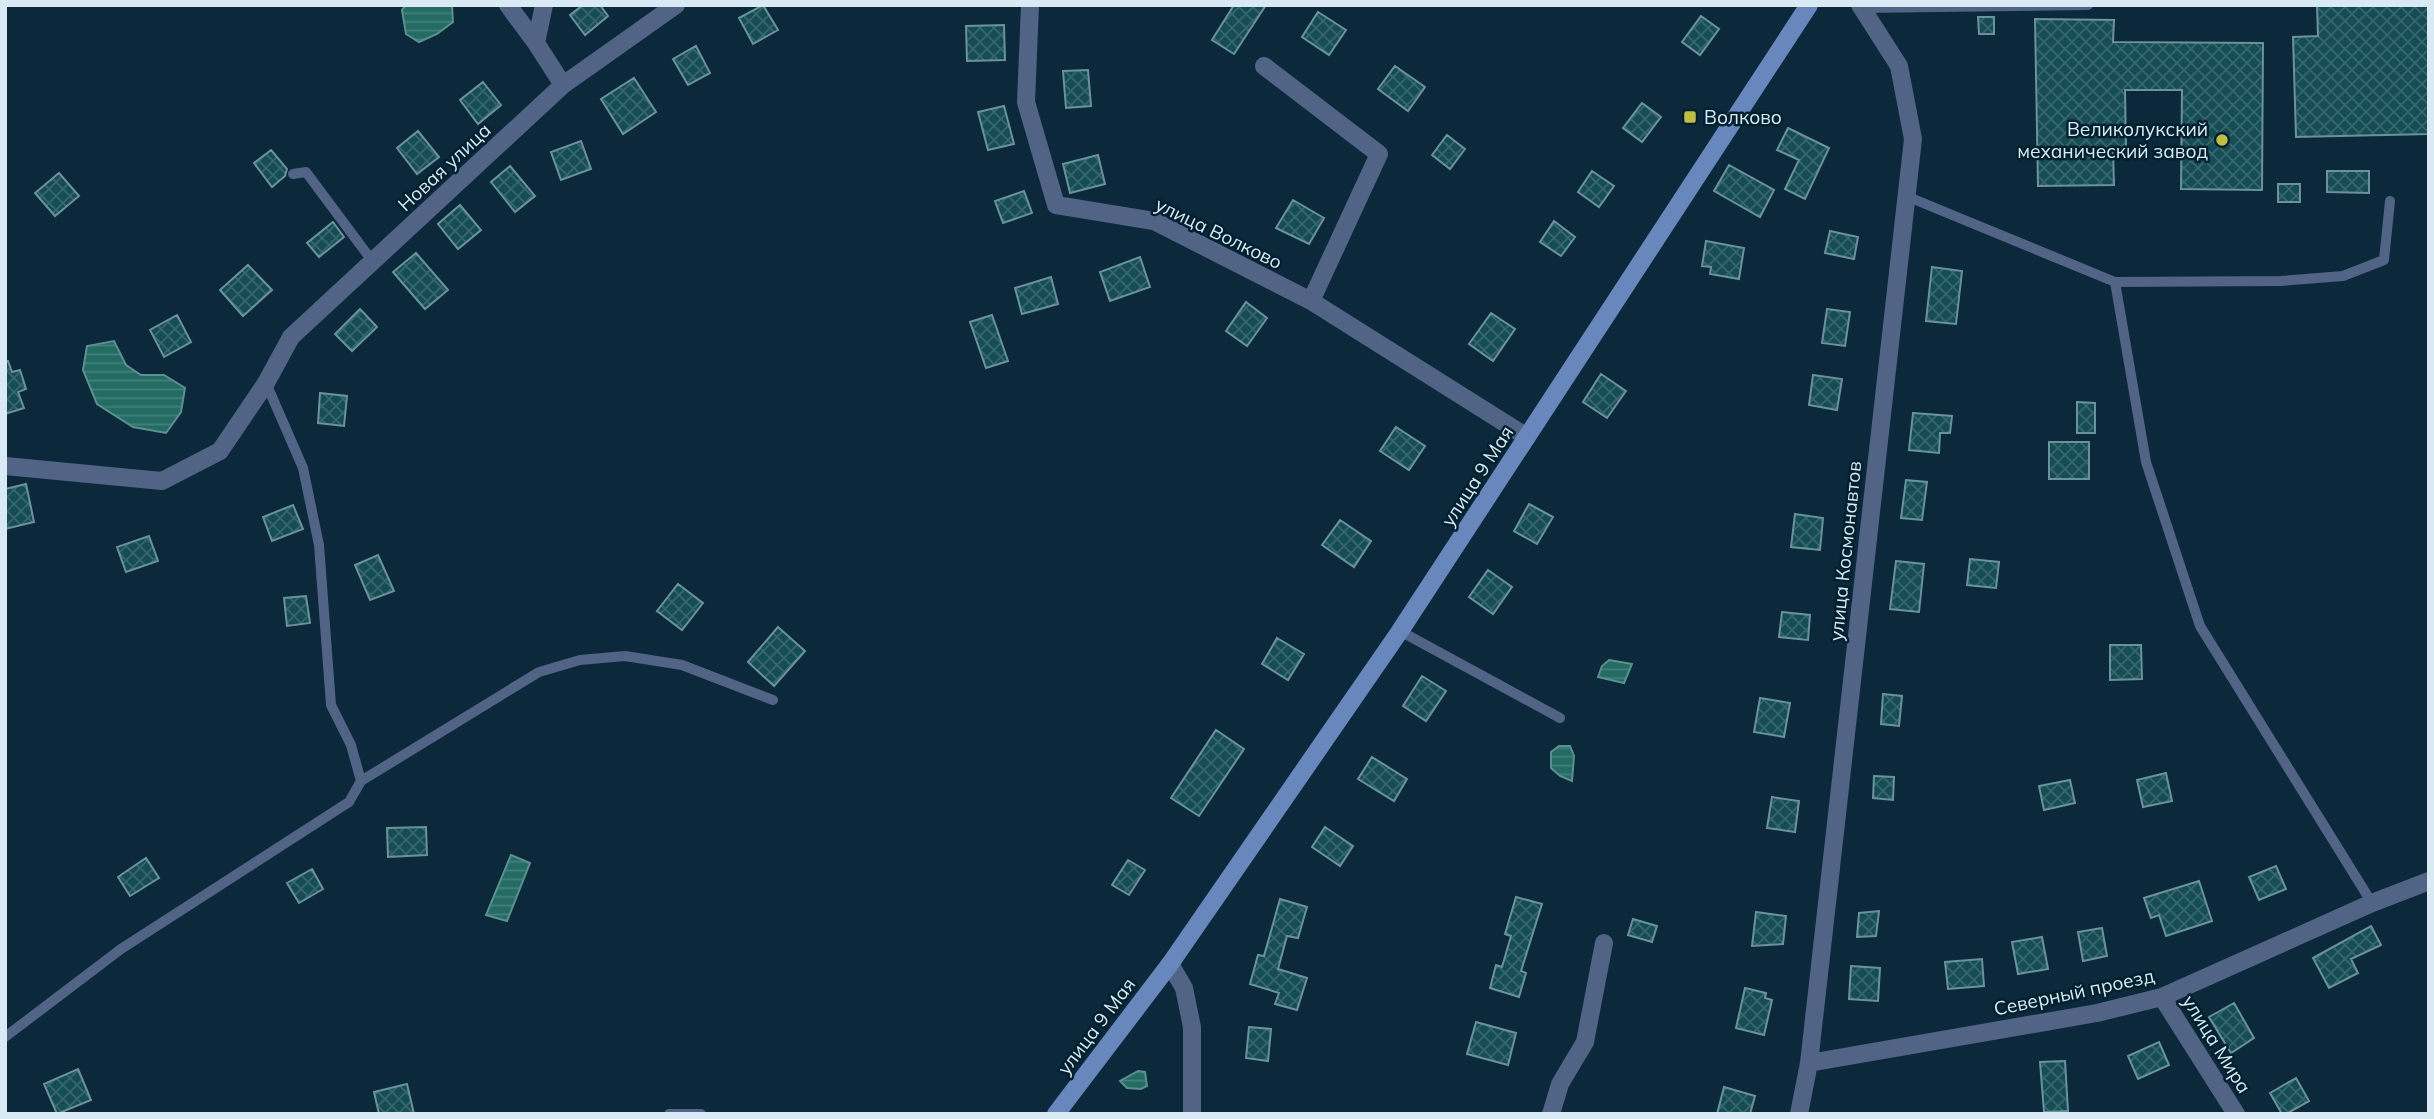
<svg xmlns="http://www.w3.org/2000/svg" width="2434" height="1119" viewBox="0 0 2434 1119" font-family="Mulish,sans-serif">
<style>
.water{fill:url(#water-rules);stroke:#5a918f;stroke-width:2}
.building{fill:url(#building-cross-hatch);stroke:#69929a;stroke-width:2}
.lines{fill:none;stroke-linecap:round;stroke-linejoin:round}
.lane{stroke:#516486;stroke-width:10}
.street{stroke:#516486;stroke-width:18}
.secondary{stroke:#6887bd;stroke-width:18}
.poi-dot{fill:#bebf42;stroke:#02202f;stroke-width:2.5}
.labels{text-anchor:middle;stroke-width:5;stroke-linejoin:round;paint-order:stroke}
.poi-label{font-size:19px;fill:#d9eaf4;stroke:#02202f;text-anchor:start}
.street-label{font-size:19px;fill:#d9eaf4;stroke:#02202f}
</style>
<defs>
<pattern id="water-rules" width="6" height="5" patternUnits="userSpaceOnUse" patternTransform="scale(1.75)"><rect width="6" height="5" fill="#246b64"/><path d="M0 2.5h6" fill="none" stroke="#43807b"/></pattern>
<pattern id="building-cross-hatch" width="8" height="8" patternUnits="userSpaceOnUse" patternTransform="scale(1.75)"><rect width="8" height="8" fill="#164c54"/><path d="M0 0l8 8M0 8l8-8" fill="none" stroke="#37666d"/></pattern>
</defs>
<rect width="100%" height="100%" fill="#0b293a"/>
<!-- water -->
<path class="water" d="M406 5H452L453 22 437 34 419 42 406 34 402 10Z
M114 341 126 365 141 375H164L185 388 181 412 166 433 133 427 97 404 83 370 87 346Z
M1609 660 1632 664 1624 683 1598 677 1602 666Z
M1559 746H1570L1574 756 1572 781 1560 776 1551 768V752Z
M511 855 530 863 507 921 486 915Z
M1138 1071 1145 1072 1147 1086 1141 1089 1127 1088 1120 1081Z"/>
<!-- building -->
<path class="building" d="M583 5H600L608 16 585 35 570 15Z
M763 5 778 30 753 44 739 18Z
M1234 5H1266L1234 54 1212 40Z
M2317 5H2428L2429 134 2296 137 2293 37 2318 36Z
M1318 12 1346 30 1329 55 1302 37Z
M1701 16 1719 29 1700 55 1682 42Z
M1978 17H1994V34H1979Z
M2035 19 2114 20 2113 42 2263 43 2262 190 2181 189 2182 90H2125L2126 150H2113L2114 185 2038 186Z
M1004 25 1005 60 967 61 966 26Z
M696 46 710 73 688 85 673 59Z
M1395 66 1425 87 1408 111 1378 89Z
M1088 70 1091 106 1066 108 1063 71Z
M634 78 656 112 623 134 601 99Z
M483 82 501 105 478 124 460 100Z
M1642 103 1661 117 1642 142 1623 128Z
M1004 106 1014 144 988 150 978 112Z
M1788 128 1829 148 1805 199 1785 189 1799 160 1777 150Z
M418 131 439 157 417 174 397 148Z
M1447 135 1465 149 1450 169 1432 155Z
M581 141 591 169 561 180 551 152Z
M271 150 287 169 285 176 272 187 254 163Z
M1098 155 1105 184 1070 193 1063 164Z
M1729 165 1774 190 1760 217 1714 191Z
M510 166 535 196 515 212 491 182Z
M1592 171 1614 186 1599 207 1578 192Z
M2327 171H2369V193L2327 192Z
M59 173 79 196 55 216 35 193Z
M2278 184H2300V202H2278Z
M1024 191 1032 213 1003 223 995 201Z
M1293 200 1324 218 1309 244 1276 228Z
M460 205 481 230 458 249 438 224Z
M1554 221 1575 237 1561 256 1540 242Z
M333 222 344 237 319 257 307 243Z
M1830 231 1858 237 1854 259 1825 253Z
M1706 241 1744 248 1739 279 1710 274 1711 267 1702 266Z
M416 253 448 290 425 309 393 272Z
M1140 257 1150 287 1110 301 1100 272Z
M248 265 272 290 243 316 220 290Z
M1932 267 1962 271 1956 324 1926 321Z
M1051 277 1058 304 1022 314 1015 288Z
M1246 302 1267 318 1247 346 1226 331Z
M360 309 377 327 352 351 335 334Z
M1827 309 1850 312 1845 346 1822 343Z
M1491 313 1515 329 1493 361 1469 344Z
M177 315 191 342 164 357 150 330Z
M992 315 1008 361 986 368 970 322Z
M8 361 12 372 20 370 26 389 18 392 24 408 5 414V362Z
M1601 374 1626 391 1607 418 1583 402Z
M1813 375 1842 379 1837 410 1809 405Z
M320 393 347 396 344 426 318 423Z
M2077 402 2095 403V433H2077Z
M1913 413 1952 416 1950 433H1940L1939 453 1909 450Z
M1396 427 1425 446 1409 470 1380 451Z
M2049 442H2089V479H2049Z
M1906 480 1927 482 1922 520 1901 518Z
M26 484 34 522 5 529V489Z
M1529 504 1553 517 1537 544 1514 531Z
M293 505 303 529 272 541 263 517Z
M1795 514 1823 518 1820 550 1791 547Z
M1340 520 1371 541 1354 567 1322 545Z
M149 536 158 561 126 572 117 547Z
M378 555 394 591 370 600 355 565Z
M1970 559 1999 562 1996 588 1967 585Z
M1896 561 1924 564 1919 612 1890 609Z
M1488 570 1512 587 1493 614 1469 597Z
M678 584 703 603 682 630 657 611Z
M306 596 310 623 287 626 284 598Z
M1782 612 1810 615 1808 640 1779 637Z
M778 627 805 651 774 686 748 662Z
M1277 638 1304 654 1288 680 1262 664Z
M2110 645H2141L2142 679 2110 680Z
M1422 676 1446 691 1426 721 1403 706Z
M1883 694 1902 696 1899 726 1881 724Z
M1760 698 1790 703 1784 737 1754 732Z
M1216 730 1244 749 1199 816 1171 798Z
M1372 757 1407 779 1394 801 1358 779Z
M2166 773 2172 801 2143 807 2137 780Z
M1874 776 1894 777 1893 800 1873 798Z
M2070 780 2075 803 2044 810 2039 786Z
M1772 797 1799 801 1795 832 1767 828Z
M426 827 427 855 388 857 387 828Z
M1325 827 1353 846 1340 866 1312 847Z
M146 858 159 878 130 896 118 877Z
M1128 860 1145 870 1129 895 1112 885Z
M2276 866 2286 889 2259 900 2249 877Z
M312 869 323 889 299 903 287 883Z
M2199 881 2212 921 2166 936 2159 915 2151 918 2144 898Z
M1516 897 1542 904 1521 971 1526 973 1519 997 1490 988 1496 965 1502 967 1511 936 1505 934Z
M1280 899 1307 907 1298 938 1287 936 1278 969 1307 978 1297 1010 1275 1004 1279 993 1250 984 1258 955 1264 956Z
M1879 911 1876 936 1857 937 1859 913Z
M1756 912 1786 916 1783 944 1752 946Z
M1633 919 1657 926 1652 942 1628 935Z
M2371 926 2381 945 2351 959 2358 973 2329 988 2313 958Z
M2102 928 2107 956 2083 961 2078 932Z
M2042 937 2048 969 2018 974 2012 942Z
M1982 959 1984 986 1948 989 1945 962Z
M1851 966 1880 968 1878 1001 1849 999Z
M1745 988 1766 993 1765 998 1772 1000 1764 1035 1736 1028Z
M2234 1003 2254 1038 2231 1053 2209 1017Z
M1476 1022 1516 1033 1508 1065 1467 1054Z
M1249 1027 1271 1029 1268 1061 1246 1058Z
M2159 1042 2169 1065 2138 1079 2128 1056Z
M2065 1061 2068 1111 2044 1112 2040 1062Z
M78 1069 91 1100 57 1114 44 1084Z
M2296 1078 2309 1101 2286 1114H2282L2270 1093Z
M407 1084 414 1114H379L374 1092Z
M1724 1087 1755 1096 1750 1114H1717Z"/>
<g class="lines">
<!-- lane -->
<path class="lane" d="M1863 8 2088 5
M293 174 306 172 373 262
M1906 196 2115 282 2146 462 2200 626 2372 903
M2115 282 2281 281 2343 276 2384 260 2390 201
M266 383 303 468 319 545 331 705 351 745 361 781
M1400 631 1560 718
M5 1037 121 949 349 802 361 781 539 672 580 660 625 656 682 665 773 700
M669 1114H701"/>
<!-- street -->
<path class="street" d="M508 5 536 43
M544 5 536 43 563 85
M1030 5 1026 102 1056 205 1154 221 1311 301 1527 437
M1264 66 1379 154 1311 301
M5 466 162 481 220 451 266 383 291 337 563 85 676 5
M1170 964 1184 988 1192 1027V1114
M2162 997 2236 1114
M1809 1063 2097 1013 2162 997 2372 903 2429 881
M1551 1114 1560 1084 1585 1042 1604 943
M1799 1114 1809 1063 1913 139 1899 66 1860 5"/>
<!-- secondary -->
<path class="secondary" d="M1056 1114 1170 964 1400 631 1809 5"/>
</g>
<!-- markers -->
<g class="poi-dot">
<rect x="1683" y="110" width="14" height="14" rx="3.5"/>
<circle cx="2222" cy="140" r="7"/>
</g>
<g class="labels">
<!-- poi labels -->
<g class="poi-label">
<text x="1704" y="124">Волково</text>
<text x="2208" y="136" text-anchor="end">Великолукский<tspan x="2208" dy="22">механический завод</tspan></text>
</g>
<!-- street labels -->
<g class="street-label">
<text transform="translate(444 167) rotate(-43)" y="7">Новая улица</text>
<text transform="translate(1219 233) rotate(26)" y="7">улица Волково</text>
<text transform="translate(1477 476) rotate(-57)" y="7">улица 9 Мая</text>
<text transform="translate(1845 551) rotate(-84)" y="7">улица Космонавтов</text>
<text transform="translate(2074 992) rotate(-12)" y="7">Северный проезд</text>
<text transform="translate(1096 1026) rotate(-53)" y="7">улица 9 Мая</text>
<text transform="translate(2217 1044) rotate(58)" y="7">улица Мира</text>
</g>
</g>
<!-- border -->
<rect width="2434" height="1119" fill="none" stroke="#d9eaf4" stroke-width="14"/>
</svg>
